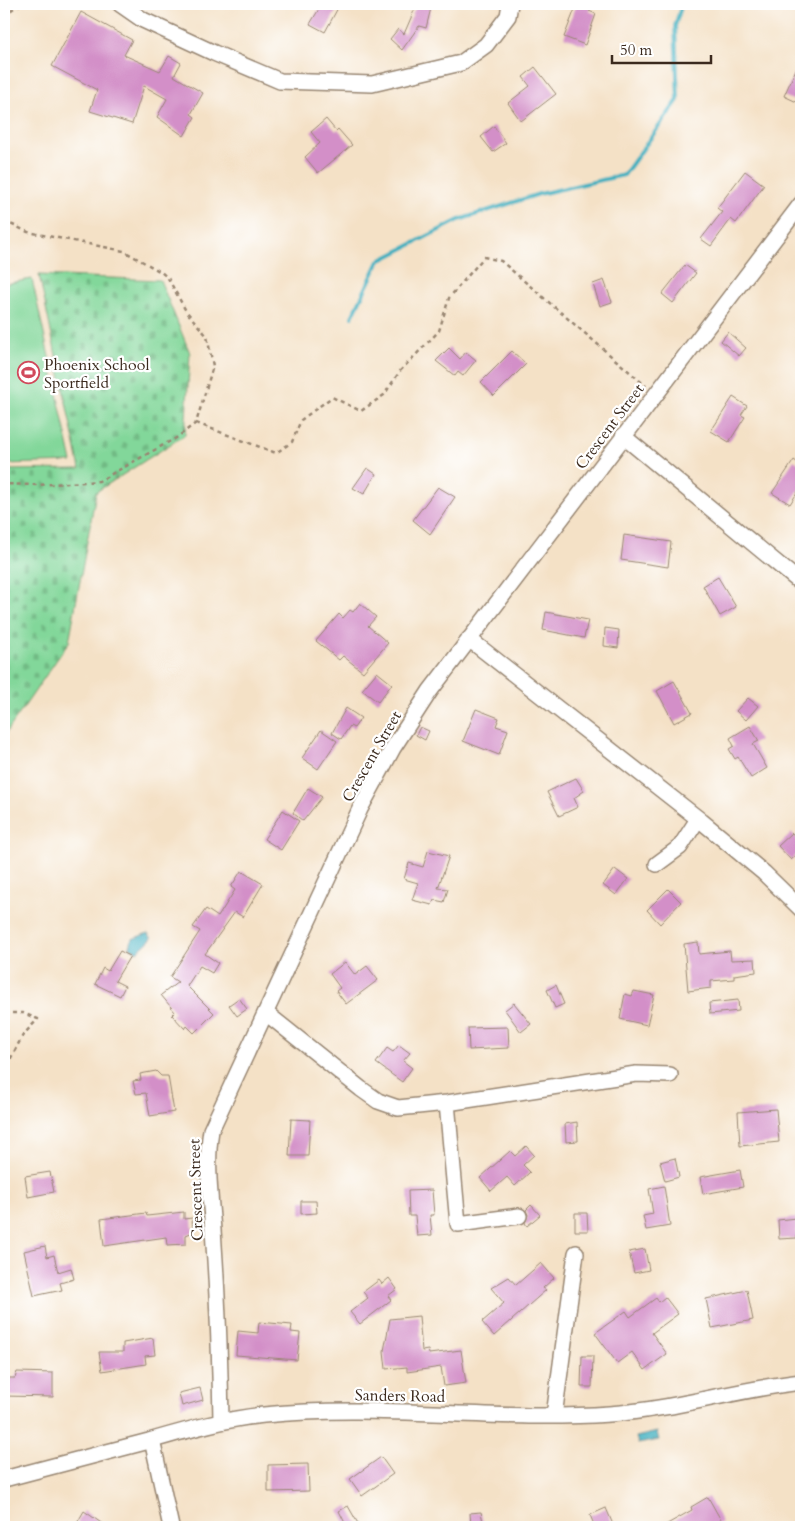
<svg xmlns="http://www.w3.org/2000/svg" width="805" height="1531" viewBox="0 0 805 1531" font-family="Cardo,serif">
<style>
.cemetery{fill:url(#cemetery-stones);stroke:#5e805c}
.park{fill:#82d79a;stroke:#5e805c}
.water{fill:url(#water-ripples);stroke:#3f6d6f}
.lines{fill:none;stroke-linecap:round;stroke-linejoin:round}
.stream{stroke:#43b0c0;stroke-width:4}
.building{fill:#d38fc8}
.minor-casing{stroke:#988672;stroke-width:18}
.path{stroke:#988672;stroke-width:2.5;stroke-dasharray:4 4;stroke-linecap:butt}
.minor{stroke:#fff;stroke-width:15}
.labels{text-anchor:middle;stroke-width:4.5;stroke-linejoin:round;paint-order:stroke}
.poi-label{font-size:16px;fill:#3b2a1e;stroke:#fff;text-anchor:start}
.street-label{font-size:16px;fill:#3b2a1e;stroke:#fff}
</style>
<defs>
<pattern id="cemetery-stones" width="16" height="16" patternUnits="userSpaceOnUse" patternTransform="scale(1.25)"><rect width="16" height="16" fill="#82d79a"/><path d="M2 7V4a2 2 0 0 1 4 0v3zM10 15v-3a2 2 0 0 1 4 0v3z" fill="#71b984"/></pattern>
<pattern id="water-ripples" width="26" height="14" patternUnits="userSpaceOnUse" patternTransform="scale(1.25)"><rect width="26" height="14" fill="#43b0c0"/><path d="M2 4q2-2 4 0t4 0M15 11q2-2 4 0t4 0" fill="none" stroke="#398f9b"/></pattern>
</defs>
<rect width="100%" height="100%" fill="#fff"/>
<filter id="ink" filterUnits="userSpaceOnUse"><feTurbulence type="fractalNoise" baseFrequency=".02" numOctaves="2"/><feDisplacementMap in="SourceGraphic" scale="10" xChannelSelector="R" yChannelSelector="G"/><feConvolveMatrix kernelMatrix="1 2 1 2 8 2 1 2 1" color-interpolation-filters="sRGB"/></filter>
<filter id="wash" filterUnits="userSpaceOnUse"><feTurbulence type="fractalNoise" baseFrequency=".0096" numOctaves="4" result="noise"/><feDisplacementMap in="SourceGraphic" scale="20" xChannelSelector="R" yChannelSelector="G"/><feGaussianBlur stdDeviation="1.12" result="paint"/><feColorMatrix in="noise" values="0 0 0 0 0 0 0 0 0 0 0 0 0 0 0 0 0 1.4 0 .05"/><feComposite in="paint" operator="in"/></filter>
<g filter="url(#wash)">
<rect width="100%" height="100%" fill="#f4e1c6"/>
<!-- cemetery -->
<path class="cemetery" d="M39 275 160 280 190 353 185 435 96 492 69 642 4 736V470L80 469Z"/>
<!-- park -->
<path class="park" d="M32 279 72 462 4 464V284Z"/>
<!-- water -->
<path class="water" d="M148 933 152 938 137 952 130 947 132 939Z
M657 1432 659 1440 638 1444 636 1437Z"/>
<g class="lines">
<!-- stream -->
<path class="stream" d="M352 317 379 261 459 220 539 194 624 175 678 100 675 26 682 4"/>
</g>
<g id="blocks">
<!-- building -->
<path class="building" d="M322 4H340L325 32 310 24Z
M417 4H432L426 28 419 26 402 50 390 39 398 29 404 34Z
M577 4H592L589 11 596 14 585 45 564 37Z
M81 12 132 40 124 55 160 71 169 56 181 63 174 76 203 93 191 114 195 117 184 136 157 117 167 99 144 86 132 124 90 111 97 90 52 66Z
M801 58V104L784 96Z
M535 67 556 94 521 121 508 103 530 86 523 77Z
M326 119 336 131 338 129 352 145 318 173 305 157 320 143 311 132Z
M494 126 506 143 493 152 481 137Z
M745 171 764 185 736 223 731 219 711 246 701 239 722 212 717 208Z
M685 265 696 273 673 303 662 294Z
M604 280 612 302 600 306 593 284Z
M728 332 746 348 739 356 721 341Z
M449 348 460 359 466 352 476 360 463 376 458 372 455 376 436 361Z
M512 351 526 364 494 396 481 382Z
M733 397 747 406 741 415 745 417 729 442 711 431Z
M794 460 801 465V487L790 504 772 493Z
M367 468 376 474 364 494 353 488Z
M438 487 455 497 430 534 413 520Z
M624 535 671 542 668 567 621 560Z
M718 577 736 607 720 616 703 586Z
M360 603 376 617 368 626 388 643 363 672 343 656 339 660 316 641 339 614 343 618 350 610 353 612Z
M546 612 588 620 584 638 543 630Z
M605 628 619 630 618 648 604 646Z
M377 672 392 684 378 702 362 690Z
M674 681 692 713 674 723 657 691Z
M748 698 758 706 746 720 736 711Z
M346 708 361 718 354 728 350 726 341 739 332 733Z
M476 709 499 718 496 726 508 730 499 755 463 741Z
M750 726 759 741 753 744 767 768 751 778 738 757 735 759 729 749 734 746 730 738Z
M420 727 429 731 425 740 416 735Z
M321 730 337 741 318 769 302 758Z
M576 778 584 791 574 798 578 807 559 816 547 792Z
M308 788 322 797 303 821 293 813Z
M283 810 299 821 281 850 264 839Z
M792 833 801 844V851L791 860 778 846Z
M428 851 449 856 438 888 448 889 444 902 434 900 432 905 412 900 418 883 404 879 409 863 423 867Z
M615 869 628 879 616 895 603 885Z
M241 871 263 884 243 917 235 912 205 954 218 963 212 973 200 966 187 986 214 1013 194 1033 187 1026 185 1029 172 1015 175 1012 161 995 178 982 170 977 200 931 193 927 206 909 218 917 235 890 231 887Z
M668 889 681 902 660 924 647 910Z
M698 942 699 954 730 951 731 960 755 959 756 972 734 975V979L711 981V988L688 991 684 944Z
M120 951 130 956 115 981 125 986 120 996 95 984 103 968 108 971Z
M345 962 355 975 367 966 378 980 346 1004 336 991 340 988 330 974Z
M556 985 564 1004 555 1008 547 990Z
M634 991 654 995 647 1025 620 1019 625 994 632 996Z
M239 998 247 1009 237 1016 229 1005Z
M738 1000 739 1011 710 1014 709 1003Z
M514 1003 531 1024 521 1032 505 1010Z
M508 1027 509 1048 469 1050 468 1028Z
M399 1045 410 1053 403 1061 412 1068 402 1082 376 1063 387 1048 393 1052Z
M156 1071 161 1076H168L174 1112 150 1116 146 1093 136 1094 133 1081 141 1080 140 1074Z
M776 1109 779 1142 740 1146 738 1112Z
M291 1119 310 1120 308 1156H289Z
M577 1122 578 1141 566 1142 565 1124Z
M526 1146 534 1155 523 1165 530 1172 515 1186 507 1177 491 1191 480 1178 510 1151 515 1156Z
M675 1158 679 1177 665 1181 660 1162Z
M740 1170 743 1187 703 1194 700 1177Z
M50 1172 54 1192 28 1197 25 1176Z
M664 1186 670 1226 646 1230 643 1216 653 1214 649 1189Z
M432 1190 434 1215H430L432 1235 417 1236 415 1216H409L408 1191Z
M301 1201H316L317 1213 301 1214Z
M531 1205 540 1215 527 1226 525 1223 528 1215 526 1210Z
M184 1212V1219L192 1218 193 1232 186 1235V1244L167 1245 166 1237 104 1246 101 1219 146 1213 147 1216Z
M575 1213H587L588 1231H575Z
M796 1218 797 1238 779 1239 778 1220Z
M45 1246 47 1257 54 1255 58 1272 71 1268 74 1279 60 1283 62 1290 34 1296 24 1251Z
M645 1249 649 1270 634 1273 629 1252Z
M541 1263 554 1278 543 1288 546 1290 494 1336 482 1322 504 1303 491 1288 509 1277 516 1285Z
M389 1278 397 1289 388 1296 391 1300 360 1324 350 1312 368 1298 363 1292 379 1280 382 1284Z
M747 1290 753 1320 712 1328 706 1299Z
M665 1297 678 1314 652 1333 667 1354 645 1370 632 1352 617 1363 595 1333 626 1311 630 1317 656 1298 659 1302Z
M419 1316 422 1351 428 1350 429 1354 461 1350 466 1383 444 1386 441 1367 407 1372V1367L386 1369 384 1351 390 1319Z
M259 1322 292 1325 291 1332 300 1333 297 1360 236 1355 238 1331 258 1333Z
M153 1338 155 1355 145 1356 146 1364 102 1371 99 1352H123V1343Z
M582 1356H593L592 1387H581Z
M17 1372 53 1373V1397L4 1396V1378H15Z
M200 1388 203 1400 182 1406 179 1393Z
M381 1457 393 1474 362 1496 350 1479Z
M308 1464 309 1491 268 1492V1465Z
M708 1497 722 1522 713 1527H662L692 1510 691 1507Z
M348 1506 360 1527H347L339 1511Z
M606 1508 614 1527H595L590 1515Z
M84 1511 107 1527H83L77 1523Z
M481 1512 484 1527H471L470 1513Z"/>
</g>
</g>
<g filter="url(#ink)">
<use href="#blocks" fill-opacity="0" stroke="#988672" stroke-width="1"/>
<g class="lines">
<defs>
<path id="minor" d="M120 4 143 20 214 53 280 81 372 84 461 63 486 45 508 16 510 4
M623 436 801 583
M469 639 700 820 764 873 801 909
M657 864 680 847 698 819
M266 1013 361 1089 378 1101 398 1108 447 1103 636 1074 670 1075
M447 1103 458 1224 519 1216
M554 1416 576 1253
M221 1421C220 1363 218 1303 214 1245 212 1207 205 1168 211 1130L360 809 393 748 430 691 801 204
M152 1440 171 1527
M4 1479C52 1466 101 1454 149 1441 187 1430 224 1419 264 1415 379 1403 494 1422 609 1414 674 1410 737 1389 801 1382"/>
</defs>
<!-- minor casing -->
<use href="#minor" class="minor-casing"/>
<!-- path -->
<path class="path" d="M4 11 6 13 21 4
M4 221 28 232 124 251 161 272 168 278 186 311 207 336 213 366 196 423 176 438 99 481 37 485 4 484
M196 423 276 453 292 442 301 420 332 397 361 411 384 395 400 371 439 331 449 298 484 257 501 261 646 386
M4 1013H23L38 1019 23 1035 4 1071"/>
<!-- minor -->
<use href="#minor" class="minor"/>
</g>
</g>
<!-- icons -->
<defs>
<symbol id="stadium-ring" viewBox="-11 -11 22 22"><circle r="9.5" fill="#fff" stroke="#d1495b" stroke-width="1.5"/><path d="M0-5a6.5 5 0 1 0 0 10a6.5 5 0 1 0 0-10ZM-3.5-1.8h7v3.6h-7Z" fill="#d1495b"/></symbol>
</defs>
<g fill-rule="evenodd">
<use href="#stadium-ring" x="16" y="360" width="25" height="25"/>
</g>
<g class="labels">
<!-- poi labels -->
<g class="poi-label">
<text x="44" y="370">Phoenix School<tspan x="44" dy="18">Sportfield</tspan></text>
</g>
<!-- street labels -->
<g class="street-label">
<text transform="translate(609 426) rotate(-53)" y="6">Crescent Street</text>
<text transform="translate(371 756) rotate(-60)" y="6">Crescent Street</text>
<text transform="translate(195 1190) rotate(-92)" y="6">Crescent Street</text>
<text transform="translate(400 1395) rotate(1)" y="6">Sanders Road</text>
</g>
</g>
<!-- margin -->
<rect width="805" height="1531" fill="none" stroke="#fff" stroke-width="20"/>
<!-- scale -->
<path d="M612 55v8h99v-8" fill="none" stroke="#3b2a1e" stroke-width="2.5"/>
<text x="620" y="55" font-size="15" fill="#3b2a1e" stroke="#ffffff" stroke-width="4" paint-order="stroke">50 m</text>
</svg>
